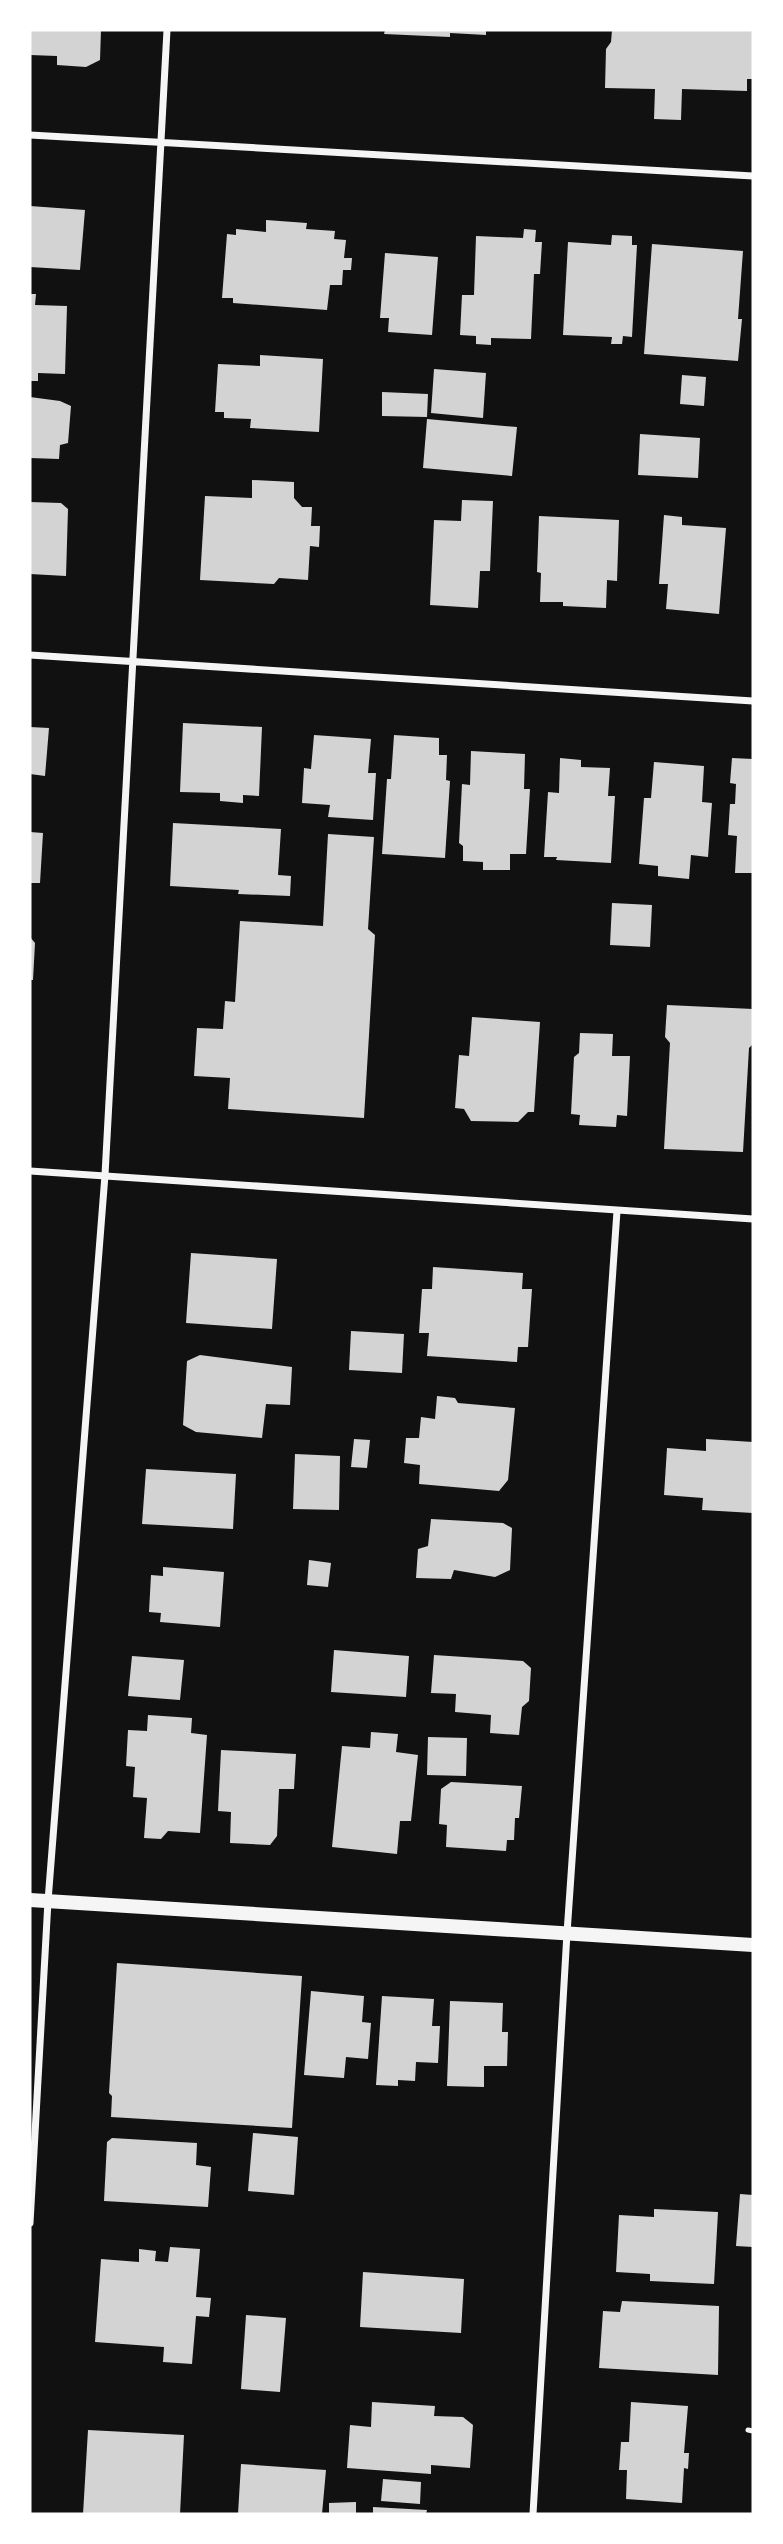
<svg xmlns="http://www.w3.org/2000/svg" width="783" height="2544" viewBox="0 0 783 2544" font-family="Poppins,sans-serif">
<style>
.building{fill:#d3d3d3}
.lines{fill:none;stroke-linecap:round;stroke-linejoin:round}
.service{stroke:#f5f5f5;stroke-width:5}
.minor{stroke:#f5f5f5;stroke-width:7}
.secondary{stroke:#f5f5f5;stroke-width:14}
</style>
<rect width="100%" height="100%" fill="#111"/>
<!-- building -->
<path class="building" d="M30 30H101L100 60 86 67 57 65V56L30 55Z
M385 30H486V35L450 33V37L384 34Z
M612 30H753V79H747V91L682 89 681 120 654 119 655 89 605 88 606 49 611 42Z
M30 206 85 210 80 270 30 267Z
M266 220 307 223 306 229 335 231 334 239 346 240 344 258H352L351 270H343L342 285H330L327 310 233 303V298H222L227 234 236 235V229L266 232Z
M524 229 536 230 535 242H542L540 274H534L531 339 491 338V345L476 344V336L460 335 462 295H474L476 236 523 238Z
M612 235 632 236V245H637L632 337 623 336 622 344H611L612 337 563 335 568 242 611 245Z
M652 244 743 251 738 319H742L738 361 644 354Z
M385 253 438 257 432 335 388 332 389 318H380Z
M30 294H36L35 305 67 306 65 374 38 373V381H30Z
M260 355 323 359 319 432 250 428 251 419 224 418V412H215L218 364 260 366Z
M434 369 486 373 483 418 431 413Z
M682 375 706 377 704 406 680 404Z
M382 392 428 394 427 417 382 416Z
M30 397 60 401 71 406 68 443 60 445 59 459 30 458Z
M427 419 517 427 512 476 423 468Z
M640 434 700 438 698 478 638 475Z
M252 480 294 482V498L302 507H312L311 526H320L319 547 310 546 308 580 279 578 274 584 200 580 205 496 252 498Z
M462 500 493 501 490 571H480L478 608 430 605 434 520 461 521Z
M30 502 61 503 68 509 66 576 30 574Z
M664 515 682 517V525L726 528 719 614 666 609 668 584H659Z
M539 516 619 520 617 581 607 580 606 608 563 606V602H540L541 573 537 572Z
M183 723 262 727 259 796 243 795V803L220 801V793L180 792Z
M30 727 49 728 45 776 30 774Z
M314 735 371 739 368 773H376L373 820 328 817 330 805 302 803 304 768 311 769Z
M394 735 439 738V755H447L446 780 450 781 445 858 382 854 387 779H391Z
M471 751 525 754 524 789H530L526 854H510V870H483V862L463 861V846L459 843 462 784 470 785Z
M560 758 581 760V767L610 768 608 796H615L611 863 556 860 557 857H544L548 792 559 793Z
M732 758 753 759V873H735L737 836 728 835 730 804H735L736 784 730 783Z
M654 762 704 766 702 802 712 803 708 857 691 855 689 879 658 876V866L639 864 644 798H651Z
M173 823 281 829 278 875 291 876 290 896 238 894 239 890 170 886Z
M30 832 43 833 40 883H30Z
M328 834 374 837 368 929 375 935 364 1118 228 1109 230 1078 194 1076 197 1028 223 1029 225 1001 235 1002 240 921 323 926Z
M612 903 652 905 650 947 610 945Z
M30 937 35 943 33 980H30Z
M667 1005 753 1009V1044L749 1048 743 1152 664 1149 670 1043 665 1037Z
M472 1017 540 1022 534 1112H528L518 1122 471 1121 464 1109 455 1108 459 1055 469 1056Z
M580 1033 613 1034 612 1056H630L627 1116 617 1115 616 1127 579 1125 580 1115 571 1114 574 1057 579 1053Z
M191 1253 277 1259 272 1329 186 1323Z
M433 1267 523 1273 522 1289H532L528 1347H518L517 1362 427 1356 429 1333H419L422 1289H432Z
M351 1331 404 1334 402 1373 349 1370Z
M200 1355 292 1367 290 1405 266 1404 262 1438 196 1432 183 1425 187 1361Z
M437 1396 455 1398 458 1403 515 1408 508 1480 499 1491 419 1484 420 1465 404 1463 406 1438H419L421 1417 435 1419Z
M354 1439 370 1440 367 1468 351 1467Z
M706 1439 753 1442V1513L702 1510 703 1498 664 1495 667 1448 706 1451Z
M295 1454 340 1456 339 1510 293 1509Z
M146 1469 236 1474 233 1529 142 1524Z
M431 1519 503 1523 512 1528 510 1570 495 1577 454 1570 451 1579 416 1578 418 1549 428 1546Z
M309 1560 331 1563 328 1587 307 1585Z
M163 1567 224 1572 220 1627 160 1622 161 1613 149 1612 151 1575 163 1576Z
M334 1650 409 1656 406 1697 331 1692Z
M434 1655 523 1661 531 1668 529 1701 522 1707 519 1735 490 1733 491 1715 455 1712 456 1694 431 1693Z
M132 1656 184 1660 180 1700 128 1696Z
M148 1715 192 1718 191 1733 207 1735 200 1833 168 1831 161 1839 144 1838 147 1798 133 1797 135 1767 126 1766 128 1730 147 1731Z
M371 1732 398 1734 396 1752 418 1755 411 1821H400L397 1854 332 1847 342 1746 370 1748Z
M428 1737 467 1738 466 1776 427 1775Z
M221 1750 296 1754 294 1789H279L277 1836 270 1845 230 1843 231 1812 218 1811Z
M451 1782 522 1786 519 1818H515L514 1840H507L506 1851 446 1847 447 1825 439 1824 441 1789Z
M117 1963 302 1976 292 2128 111 2117 112 2096 109 2093Z
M311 1991 364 1996 362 2022 371 2023 368 2059 346 2057 344 2078 304 2075Z
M382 1996 434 1999 432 2026H440L438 2063 416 2062 415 2081 398 2080V2086L376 2085Z
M450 2001 503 2003 502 2032H508L507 2066H484V2087L447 2086Z
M253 2133 298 2137 294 2195 248 2191Z
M112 2138 197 2143 196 2165 211 2167 208 2207 104 2201 107 2142Z
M740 2194 753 2195V2247L736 2246Z
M654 2209 718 2212 714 2284 650 2281V2274L616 2272 619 2215 654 2217Z
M170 2247 200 2249 196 2297 211 2298 209 2317 196 2316 192 2364 163 2362 164 2347 95 2342 101 2259 139 2262V2249L156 2251 155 2261 168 2262Z
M363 2272 464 2279 461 2333 360 2327Z
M622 2301 719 2306 718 2375 599 2368 603 2311 620 2312Z
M246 2315 286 2318 280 2392 241 2389Z
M372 2402 435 2406 434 2416 463 2417 473 2425 470 2468 431 2465V2474L347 2468 350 2425 371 2427Z
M631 2402 688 2406 684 2453H689L688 2469 684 2468 682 2503 626 2499 627 2470H619L621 2442H629Z
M88 2430 184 2435 180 2514H83Z
M241 2464 326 2470 322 2514H238Z
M383 2479 421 2482 420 2504 381 2501Z
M356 2502V2514H329V2503Z
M373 2507 427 2510 426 2514H373Z"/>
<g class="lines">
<!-- service -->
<path class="service" d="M748 2430 753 2431"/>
<!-- minor -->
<path class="minor" d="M30 135 753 176
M30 655 753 701
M30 1171 753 1219
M30 2223 48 1901 105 1175 167 30
M533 2514 567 1933 617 1211"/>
<!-- secondary -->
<path class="secondary" d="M30 1900 753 1945"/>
</g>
<!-- border -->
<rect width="783" height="2544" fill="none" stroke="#ffffff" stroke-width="63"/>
</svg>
